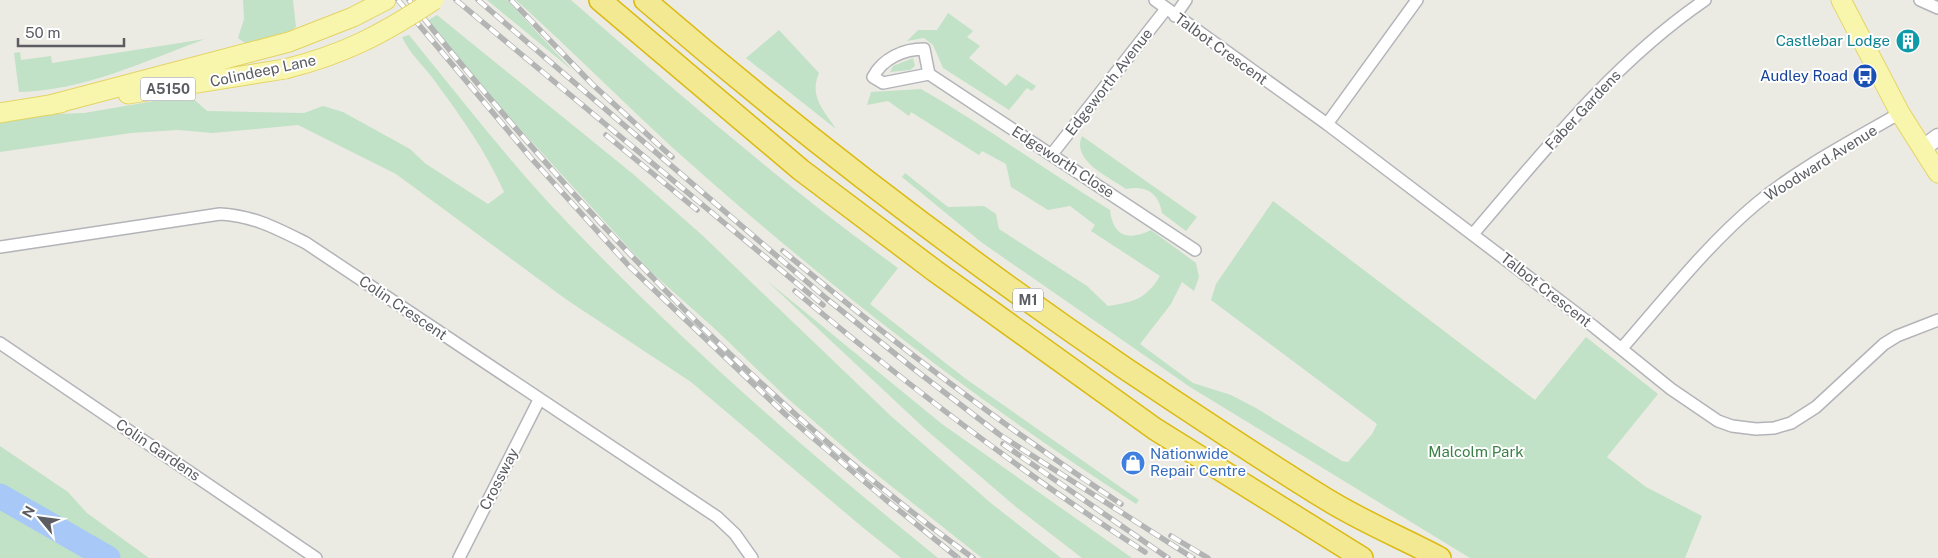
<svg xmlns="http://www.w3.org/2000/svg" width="1938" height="558" viewBox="0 0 1938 558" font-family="'Public Sans',sans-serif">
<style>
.green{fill:#c1e2c6}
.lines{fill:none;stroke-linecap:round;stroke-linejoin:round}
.river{stroke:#a8c9f7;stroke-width:25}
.street-casing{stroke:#b3b4b9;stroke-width:14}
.secondary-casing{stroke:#b4b6bc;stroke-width:19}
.primary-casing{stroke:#e4d364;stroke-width:21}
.highway-casing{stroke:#dbba14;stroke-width:24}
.street{stroke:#fff;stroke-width:11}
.secondary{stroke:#fff;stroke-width:16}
.primary{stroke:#f7f6ac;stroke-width:19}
.highway{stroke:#f3e993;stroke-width:21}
.rail-casing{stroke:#b3b4b4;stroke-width:5.5}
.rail{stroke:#fff;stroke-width:4;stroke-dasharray:11;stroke-linecap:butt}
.primary-bridge-casing{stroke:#e4d364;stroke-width:21;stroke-linecap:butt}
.primary-bridge{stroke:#f7f6ac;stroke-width:19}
.labels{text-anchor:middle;stroke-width:4;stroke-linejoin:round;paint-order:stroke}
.shield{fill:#fff;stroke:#8c8e91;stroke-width:1}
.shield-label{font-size:14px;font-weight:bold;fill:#5b5d62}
.culture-label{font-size:15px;fill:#0d838f;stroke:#fff;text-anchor:end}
.street-label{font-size:15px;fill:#5b5d62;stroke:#fff}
.transit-label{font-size:15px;fill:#164399;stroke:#fff;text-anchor:end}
.park-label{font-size:15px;fill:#3c8049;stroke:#fff}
.shop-label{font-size:15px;fill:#366cbe;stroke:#fff;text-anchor:start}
</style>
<rect width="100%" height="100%" fill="#ecebe3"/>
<!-- green -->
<path class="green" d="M243 0H293L296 27 279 40 245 43 238 38 244 19Z
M487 0H507L572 70Z
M516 0H571C678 93 783 185 898 268L870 304 966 379 1139 500 1136 504C973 399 819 279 674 149 621 100 570 49 516 0Z
M948 13 973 31 967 37 980 46 969 58 1006 86 1017 74 1036 86 1032 91 1027 88 1009 110 943 68 933 45 924 38 907 41 918 30H937Z
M437 15 633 174 702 235 892 417 992 504 1061 558H982L862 463 787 398 715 329 650 271 500 107 427 21Z
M779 30 819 73C809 97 823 109 836 129L746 58Z
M409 35C460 97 509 162 565 220 681 342 807 452 938 558H901L861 526 691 382 567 300 396 174 298 125 213 133 178 130 131 133 0 152V119L30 115 84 113 189 95 207 111 304 113 323 106 343 112 410 149 426 164 488 204 504 192C486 151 461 117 434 80 424 66 409 53 402 37Z
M205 39C145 61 83 91 19 92L14 53 20 52 21 60 51 56 52 63Z
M913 58 915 66 910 70 890 72 893 66Z
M921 89C986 126 1046 171 1110 210 1113 237 1129 241 1151 230L1196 263 1199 277 1194 291 1182 282 1171 304 1140 344 1193 383 1231 395 1256 408 1342 461 1348 462 1372 434 1377 424 1211 300 1216 284 1273 201 1535 400 1586 337 1658 394 1607 457 1646 487 1702 516 1685 558H1470L1190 387 981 242 902 177 905 173 948 207 984 206 996 214 999 229 1087 286 1108 306C1134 302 1146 299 1160 276L1091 231 1095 225 1070 206 1048 210 1011 187 1006 164 982 151 979 155 911 112 909 116 888 101 867 105 871 92Z
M1082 136 1197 217 1186 231 1162 213C1159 193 1146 185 1126 189 1109 177 1071 161 1082 136Z
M766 280 942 424 1132 558H1082L1016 507 924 428Z
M0 446 68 492 87 513 149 558H0Z"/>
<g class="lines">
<!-- river -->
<path class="river" d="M0 496 108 558"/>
<defs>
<path id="street" d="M1155 0 1327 124 1593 326 1671 389 1718 421 1732 426 1756 429 1774 428 1791 423 1816 407 1884 344 1897 336 1938 320
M1920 0 1938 8
M1175 16 1186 0
M929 74 883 83 873 77C883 58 904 49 924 49L929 74 1195 250
M1327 124 1417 0
M1052 154 1166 9
M1473 234C1545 150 1613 63 1705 0
M0 247 220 214C254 216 276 228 306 243L717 517 735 534 752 558
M0 343 316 558
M1622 348C1665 299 1706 246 1756 204 1799 168 1852 141 1900 113
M459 558 539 400"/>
<path id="secondary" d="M1922 149 1938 137"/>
<path id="primary" d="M1841 0 1900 113 1938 173
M128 94 285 69
M50 105 289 42 353 17 386 0
M0 113 61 103"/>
<path id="highway" d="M600 0 801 170 935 271 1155 429 1362 558
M645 0C798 132 959 255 1126 369 1194 414 1262 460 1331 502 1366 523 1404 539 1440 558"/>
</defs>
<!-- street casing -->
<use href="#street" class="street-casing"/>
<!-- secondary casing -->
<use href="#secondary" class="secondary-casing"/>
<!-- primary casing -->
<use href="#primary" class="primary-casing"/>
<!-- highway casing -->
<use href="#highway" class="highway-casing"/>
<!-- street -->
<use href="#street" class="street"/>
<!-- secondary -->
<use href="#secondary" class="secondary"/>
<!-- primary -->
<use href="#primary" class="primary"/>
<!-- highway -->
<use href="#highway" class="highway"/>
<defs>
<path id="rail" d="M398 0 531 158 629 266 786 415 885 499 958 558
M409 0C571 203 762 405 973 558
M456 0 823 305
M478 0 827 299 914 369 1000 435 1193 558
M511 0 592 84 672 157
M606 135 697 210
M783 251C891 341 1003 426 1121 504
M795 291C906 384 1023 474 1145 552
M1003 444 1168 558
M1171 536 1208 558"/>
</defs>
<!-- rail casing -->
<use href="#rail" class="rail-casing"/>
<!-- rail -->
<use href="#rail" class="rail"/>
<defs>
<path id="primary-bridge" d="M285 69C345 54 383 34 434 0"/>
</defs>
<!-- primary-bridge casing -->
<use href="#primary-bridge" class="primary-bridge-casing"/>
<!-- primary-bridge -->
<use href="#primary-bridge" class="primary-bridge"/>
</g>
<!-- icons -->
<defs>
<symbol id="building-disc" viewBox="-11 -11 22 22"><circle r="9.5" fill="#0f9aa8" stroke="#fff"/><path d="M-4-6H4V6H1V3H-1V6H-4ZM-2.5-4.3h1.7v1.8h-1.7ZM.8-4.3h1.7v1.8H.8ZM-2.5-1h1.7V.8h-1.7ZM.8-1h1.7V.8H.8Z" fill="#fff"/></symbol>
<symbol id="bus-disc" viewBox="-11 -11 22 22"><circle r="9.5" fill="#1a4fb4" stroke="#fff"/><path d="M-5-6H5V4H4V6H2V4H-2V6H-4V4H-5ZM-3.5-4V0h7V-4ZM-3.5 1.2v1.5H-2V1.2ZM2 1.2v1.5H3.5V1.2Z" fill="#fff"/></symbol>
<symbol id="shop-disc" viewBox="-11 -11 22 22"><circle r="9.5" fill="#3f7fe0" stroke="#fff"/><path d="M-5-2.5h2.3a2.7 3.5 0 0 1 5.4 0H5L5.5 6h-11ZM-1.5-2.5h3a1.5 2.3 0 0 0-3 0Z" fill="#fff"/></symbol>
</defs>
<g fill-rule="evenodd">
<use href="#building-disc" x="1894" y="27" width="28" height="28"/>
<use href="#bus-disc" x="1851" y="62" width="28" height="28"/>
<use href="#shop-disc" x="1119" y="449" width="28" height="28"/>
</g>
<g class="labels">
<!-- shield labels -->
<g class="shield">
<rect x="140.5" y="77.5" width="55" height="23" rx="4"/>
<rect x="1013" y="288.5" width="30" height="23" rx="4"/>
</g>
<g class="shield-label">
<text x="168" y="94">A5150</text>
<text x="1028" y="305">M1</text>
</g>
<!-- culture labels -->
<g class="culture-label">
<text x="1890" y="46">Castlebar Lodge</text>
</g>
<!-- street labels -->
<g class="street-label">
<text transform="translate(1221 49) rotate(36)" y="5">Talbot Crescent</text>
<text transform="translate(263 71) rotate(-12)" y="5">Colindeep Lane</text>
<text transform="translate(1109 82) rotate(-52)" y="5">Edgeworth Avenue</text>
<text transform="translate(1583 110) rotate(-47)" y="5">Faber Gardens</text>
<text transform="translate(1063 162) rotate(33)" y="5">Edgeworth Close</text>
<text transform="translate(1821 163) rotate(-32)" y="5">Woodward Avenue</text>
<text transform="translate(1546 290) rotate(38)" y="5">Talbot Crescent</text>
<text transform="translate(403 308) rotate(34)" y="5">Colin Crescent</text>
<text transform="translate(158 450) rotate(34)" y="5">Colin Gardens</text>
<text transform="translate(499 479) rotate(-63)" y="5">Crossway</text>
</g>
<!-- transit labels -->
<g class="transit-label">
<text x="1848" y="81">Audley Road</text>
</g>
<!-- park labels -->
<g class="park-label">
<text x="1476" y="457">Malcolm Park</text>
</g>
<!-- shop labels -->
<g class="shop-label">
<text x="1150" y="459">Nationwide<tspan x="1150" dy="17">Repair Centre</tspan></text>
</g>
</g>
<!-- north arrow -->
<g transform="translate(40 518) rotate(299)" stroke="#ffffff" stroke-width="4" paint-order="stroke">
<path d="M0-4L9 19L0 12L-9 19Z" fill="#5b5d62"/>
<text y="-8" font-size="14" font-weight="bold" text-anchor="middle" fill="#5b5d62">N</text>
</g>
<!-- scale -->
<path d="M18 38v8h106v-8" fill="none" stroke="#5b5d62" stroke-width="2.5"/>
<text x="25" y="38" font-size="15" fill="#5b5d62" stroke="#ffffff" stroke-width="4" paint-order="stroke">50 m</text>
</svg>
